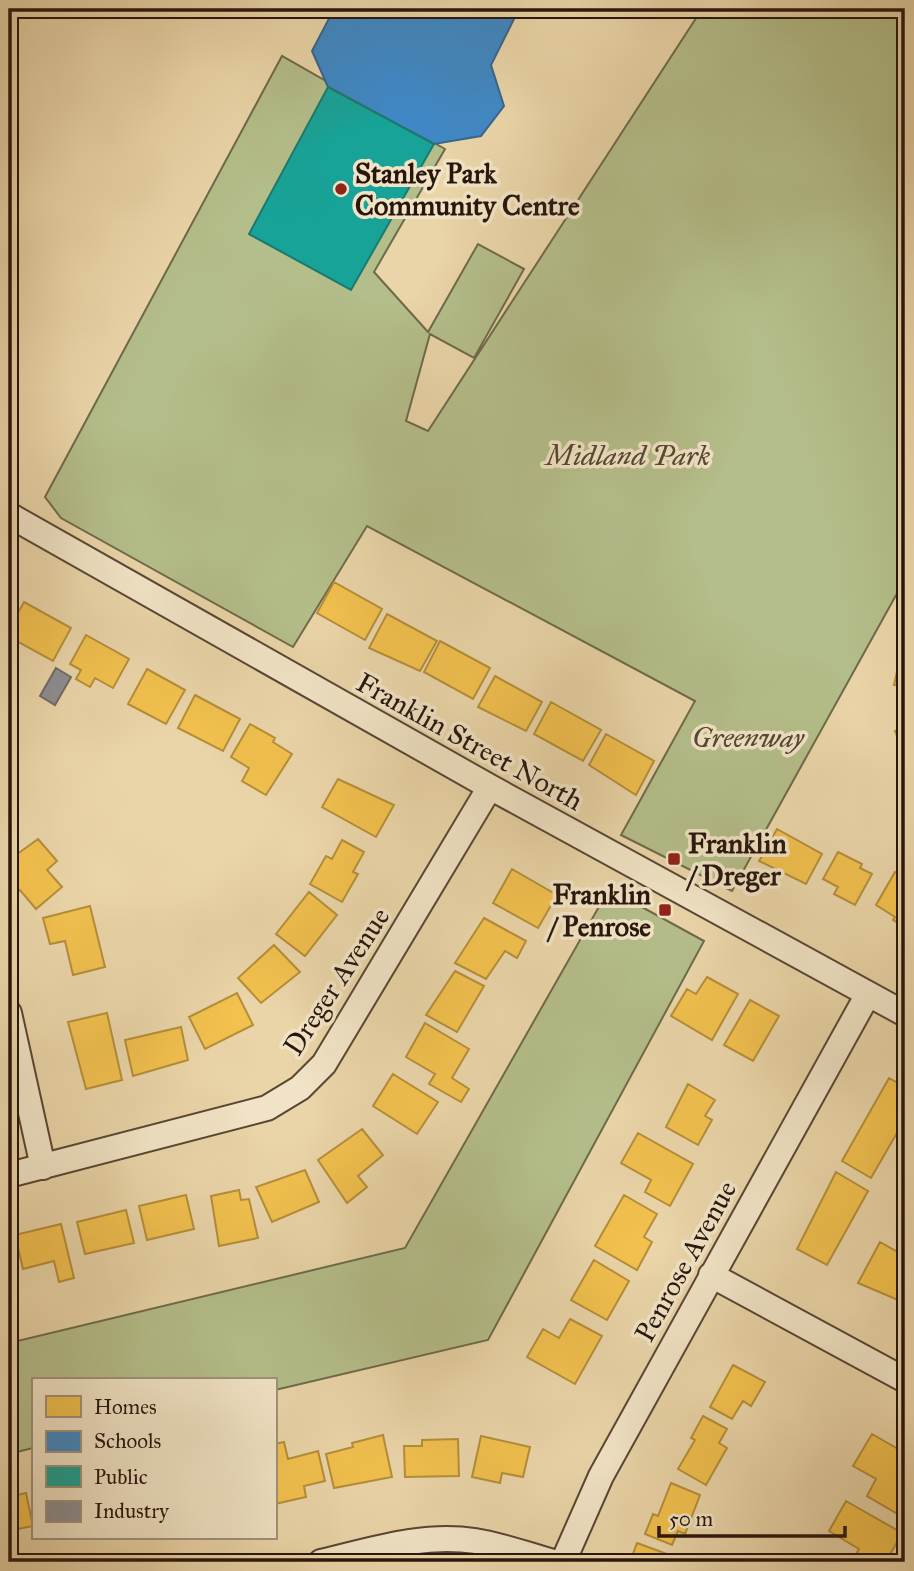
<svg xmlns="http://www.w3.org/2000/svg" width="914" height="1571" viewBox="0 0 914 1571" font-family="'IM FELL Great Primer',serif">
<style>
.green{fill:#b4be8a;stroke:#6e6a4c;stroke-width:2}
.homes{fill:#f2c14e;stroke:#b58e3a;stroke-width:2}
.schools{fill:#3f88c5;stroke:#38668e;stroke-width:2}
.public{fill:#17a398;stroke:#1c796e;stroke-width:2}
.industry{fill:#8d8d92;stroke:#6f696a;stroke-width:2}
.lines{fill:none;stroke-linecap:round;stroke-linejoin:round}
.minor-casing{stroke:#584634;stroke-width:28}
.minor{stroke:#f1e4c6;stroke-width:24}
.poi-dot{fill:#8f2418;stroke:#f1e4c6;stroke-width:2.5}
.labels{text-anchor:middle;stroke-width:7;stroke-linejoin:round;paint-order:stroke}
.poi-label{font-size:28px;font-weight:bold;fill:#28160d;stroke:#f1e4c6;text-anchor:start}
.park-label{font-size:28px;font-style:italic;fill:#524832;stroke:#f1e4c6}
.street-label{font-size:28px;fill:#28160d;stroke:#f1e4c6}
</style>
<rect width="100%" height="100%" fill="#ead5a8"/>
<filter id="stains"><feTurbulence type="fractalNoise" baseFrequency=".00286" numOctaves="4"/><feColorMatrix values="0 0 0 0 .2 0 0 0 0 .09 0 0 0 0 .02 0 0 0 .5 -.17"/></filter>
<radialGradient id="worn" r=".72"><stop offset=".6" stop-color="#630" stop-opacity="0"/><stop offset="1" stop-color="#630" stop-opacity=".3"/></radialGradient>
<!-- green -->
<path class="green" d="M702 9H905V579L732 891 621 835 695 701 367 526 293 647 61 518 45 497 282 56 445 149 374 272 428 332 478 244 524 269 474 358 430 334 406 421 428 431Z
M609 889 704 941 488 1340 275 1390V1380H33V1448L9 1454V1343L405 1248Z"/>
<!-- homes -->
<path class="homes" d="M334 582 382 609 365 640 317 613Z
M24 602 71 628 53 661 9 637V629Z
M387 614 437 641 420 671 369 648Z
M86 635 129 659 113 688 95 678 90 687 76 679 81 670 70 664Z
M905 636V687L894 685Z
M440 641 490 668 473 699 424 672Z
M147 669 185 690 166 724 128 704Z
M495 676 542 702 526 731 478 707Z
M195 695 240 719 223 751 178 728Z
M551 702 601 730 583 761 534 734Z
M250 724 275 738 273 742 292 754 266 795 242 781 249 768 231 757Z
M905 726V755L895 731Z
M606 734 654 761 636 795 589 765Z
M338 779 394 805 376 837 322 807Z
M777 829 822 854 806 884 759 861Z
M38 839 57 861 47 870 62 887 36 909 20 890 16 893 9 885V860Z
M342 840 364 852 353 872 358 874 342 902 310 884 326 856 332 859Z
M838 852 862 864 860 868 872 874 855 905 834 894 838 887 823 879Z
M512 869 557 895 538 928 493 903Z
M895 872 905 878V927L893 920 895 917 876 905Z
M309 892 337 915 305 956 276 934Z
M90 906 105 967 73 975 65 941 50 944 43 918Z
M484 918 526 941 517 958 505 951 486 979 455 963Z
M274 945 300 972 261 1003 238 978Z
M455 971 484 986 457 1032 426 1015Z
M707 977 738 994 712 1040 671 1016 687 989 696 994Z
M237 993 253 1025 205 1049 189 1017Z
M750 1000 779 1016 753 1061 724 1045Z
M107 1013 122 1080 86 1089 68 1022Z
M425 1023 469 1049 452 1078 469 1089 461 1102 429 1084 435 1074 406 1057Z
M181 1027 188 1060 133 1076 125 1040Z
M393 1074 438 1102 417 1134 373 1106Z
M889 1078 905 1087V1119L871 1178 842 1161Z
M688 1084 715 1100 705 1116 712 1120 698 1145 666 1127Z
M362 1129 383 1155 358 1176 367 1187 347 1203 318 1160Z
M638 1133 693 1164 670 1206 645 1192 651 1180 621 1163Z
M305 1170 319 1202 272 1222 256 1187Z
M836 1172 868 1191 827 1265 797 1249Z
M239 1190 241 1200 249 1199 258 1238 219 1246 211 1196Z
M186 1195 194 1229 147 1240 139 1206Z
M624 1195 657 1214 644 1237 652 1242 637 1270 595 1246Z
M126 1210 134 1243 85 1254 77 1222Z
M61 1224 74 1278 59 1282 54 1261 23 1269 15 1235Z
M880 1242 905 1256V1303L858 1283Z
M594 1260 629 1281 607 1320 571 1300Z
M570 1319 602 1336 575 1384 527 1357 543 1329 559 1338Z
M733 1365 765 1382 751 1406 743 1401 732 1419 710 1407Z
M703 1416 727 1429 719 1443 727 1448 706 1485 678 1469 695 1440 691 1438Z
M872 1434 905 1453V1496L896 1513 867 1496 876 1479 853 1466Z
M383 1435 392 1477 334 1488 326 1454 353 1447 352 1443Z
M481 1436 530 1447 523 1477 502 1473 500 1483 472 1477Z
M458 1439 459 1476 405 1477 404 1446H422V1440Z
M284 1442 288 1459 318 1451 325 1481 304 1486 306 1497 275 1504V1444Z
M671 1483 700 1495 685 1534 678 1531 672 1545 645 1534 653 1514 658 1516Z
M26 1493 33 1526 13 1530 16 1539 9 1541V1497Z
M846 1501 902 1533 886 1562H859L853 1559 859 1549 829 1531Z
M637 1543 678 1558 676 1562H630Z"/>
<!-- schools -->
<path class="schools" d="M334 9H519L491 65 504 106 481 136 434 144 328 87 312 51Z"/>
<!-- public -->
<path class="public" d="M328 87 434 144 351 290 249 234Z"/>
<!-- industry -->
<path class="industry" d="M56 668 71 677 55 705 40 696Z"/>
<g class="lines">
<defs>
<path id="minor" d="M9 515 490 787 905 1014
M9 1013 43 1167
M9 1175 267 1108 300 1088 324 1064 490 787
M711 1275 905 1380
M321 1562C372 1550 422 1533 475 1541 501 1545 528 1555 553 1562
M563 1562 601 1476 868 994"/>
</defs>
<!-- minor casing -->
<use href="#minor" class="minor-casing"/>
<!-- minor -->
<use href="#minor" class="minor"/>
</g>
<!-- markers -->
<g class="poi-dot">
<circle cx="341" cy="189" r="7"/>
<rect x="667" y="852" width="14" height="14" rx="3.5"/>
<rect x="658" y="903" width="14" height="14" rx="3.5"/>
</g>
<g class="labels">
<!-- poi labels -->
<g class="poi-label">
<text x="355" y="183">Stanley Park<tspan x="355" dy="32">Community Centre</tspan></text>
<text x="688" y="853">Franklin<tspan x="688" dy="32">/ Dreger</tspan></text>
<text x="651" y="904" text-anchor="end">Franklin<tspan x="651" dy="32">/ Penrose</tspan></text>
</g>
<!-- park labels -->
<g class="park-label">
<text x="628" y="465">Midland Park</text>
<text x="748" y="747">Greenway</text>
</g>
<!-- street labels -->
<g class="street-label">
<text transform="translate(470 741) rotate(29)" y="10">Franklin Street North</text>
<text transform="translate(336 981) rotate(-57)" y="10">Dreger Avenue</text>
<text transform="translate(685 1261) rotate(-61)" y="10">Penrose Avenue</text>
</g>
</g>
<!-- margin -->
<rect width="914" height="1571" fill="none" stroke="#ead5a8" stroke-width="35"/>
<rect x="10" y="10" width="893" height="1550" fill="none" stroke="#28160d" stroke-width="3.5"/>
<rect x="18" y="18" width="879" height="1536" fill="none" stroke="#28160d" stroke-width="2"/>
<!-- legend -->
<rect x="32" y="1378" width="245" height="161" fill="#f1e4c6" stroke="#a1927c" stroke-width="2"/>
<rect x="46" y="1396" width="35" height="21" fill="#f2c14e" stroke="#a1927c" stroke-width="2"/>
<text x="94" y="1414" font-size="21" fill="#28160d">Homes</text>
<rect x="46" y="1431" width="35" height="21" fill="#3f88c5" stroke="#a1927c" stroke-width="2"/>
<text x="94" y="1448" font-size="21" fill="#28160d">Schools</text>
<rect x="46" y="1466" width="35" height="21" fill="#17a398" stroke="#a1927c" stroke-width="2"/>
<text x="94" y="1484" font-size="21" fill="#28160d">Public</text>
<rect x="46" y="1501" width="35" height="21" fill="#8d8d92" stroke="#a1927c" stroke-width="2"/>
<text x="94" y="1518" font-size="21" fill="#28160d">Industry</text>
<!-- scale -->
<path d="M659 1526v10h186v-10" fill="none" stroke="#28160d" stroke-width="3.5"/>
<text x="669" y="1526" font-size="21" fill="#28160d" stroke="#f1e4c6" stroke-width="5" paint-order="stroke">50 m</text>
<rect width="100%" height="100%" filter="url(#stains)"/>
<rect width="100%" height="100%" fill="url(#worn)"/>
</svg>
